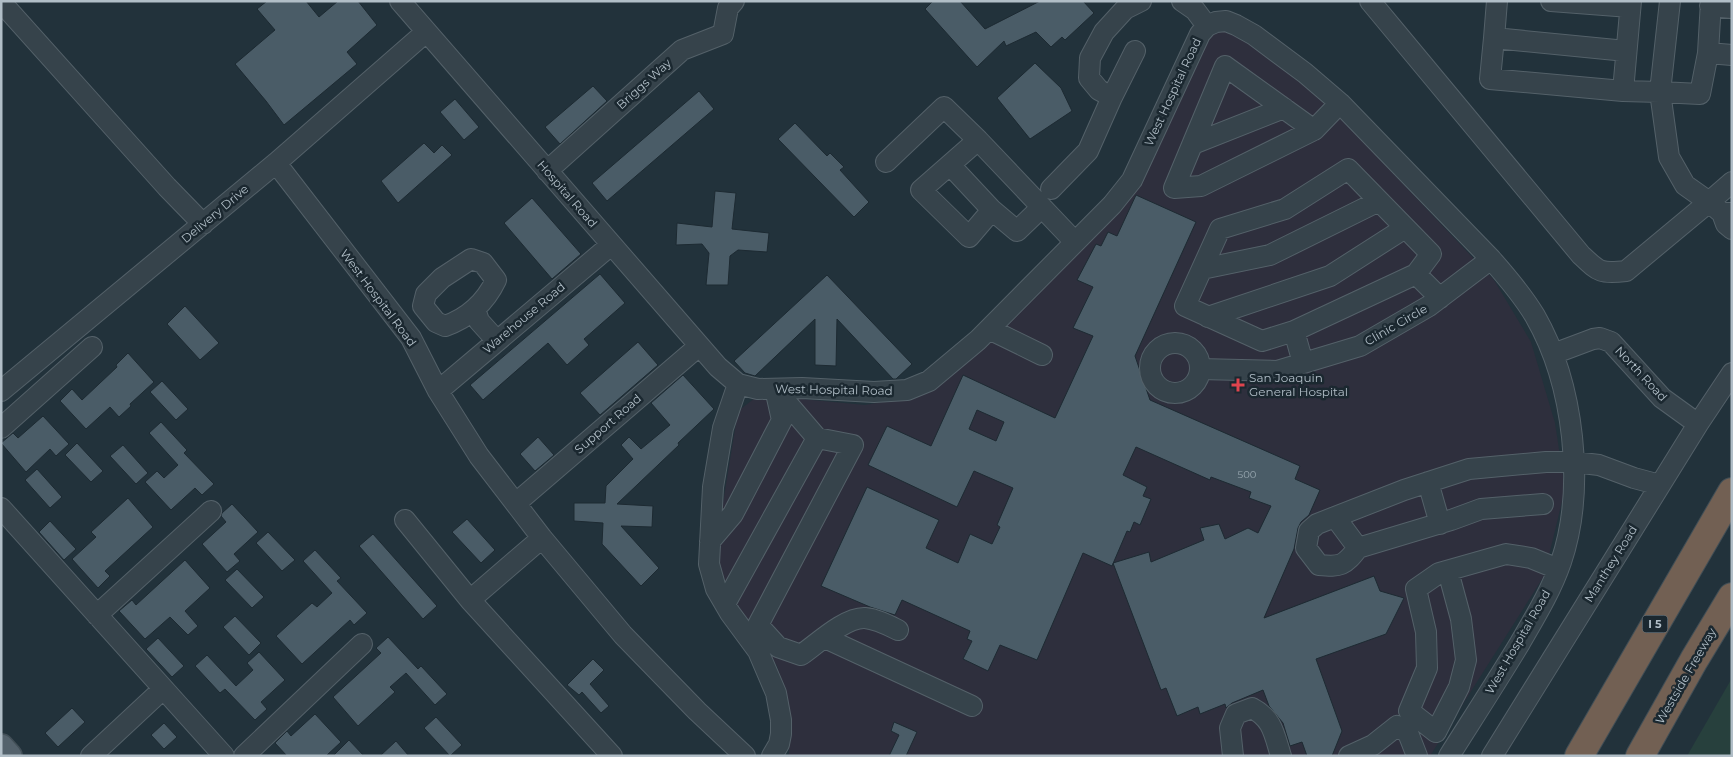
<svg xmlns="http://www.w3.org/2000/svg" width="1733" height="757" viewBox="0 0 1733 757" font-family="Montserrat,sans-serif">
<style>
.medical{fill:#2e2f3d}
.green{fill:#27403d}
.building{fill:#4a5c67;stroke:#1d2a32;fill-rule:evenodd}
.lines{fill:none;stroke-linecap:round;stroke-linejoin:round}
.minor-casing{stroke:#546169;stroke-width:22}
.major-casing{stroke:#424f57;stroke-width:28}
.highway-casing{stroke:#414e56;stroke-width:30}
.minor{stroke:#36434b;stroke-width:20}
.major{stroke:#54626c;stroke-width:25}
.highway{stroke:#726053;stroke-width:28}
.health-dot{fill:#e0444e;stroke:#1b2830;stroke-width:2}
.labels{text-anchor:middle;stroke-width:5;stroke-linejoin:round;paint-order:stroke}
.number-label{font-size:10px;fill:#97a6af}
.shield{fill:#1b2830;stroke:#84919a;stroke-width:1}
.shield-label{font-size:11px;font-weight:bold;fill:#b1bec7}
.street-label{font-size:12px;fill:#b1bec7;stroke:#1b2830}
.poi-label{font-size:12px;fill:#b1bec7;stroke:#1b2830;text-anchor:start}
</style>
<rect width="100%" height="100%" fill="#22323b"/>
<!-- medical -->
<path class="medical" d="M1211 31H1232L1298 79 1350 128 1494 280 1531 342 1555 423 1565 489 1544 576 1430 756H789V706L777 666 735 604 715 567 720 521 738 411 759 395 865 405 911 397 1005 328 1137 184 1201 58Z"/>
<!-- green -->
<path class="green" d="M1732 678V756H1687Z"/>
<!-- building -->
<path class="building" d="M267 1H306L319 17 338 1H358L377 25 347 52 357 64 284 125 266 101 235 64 275 30 257 9Z
M933 1H960L985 29 1040 1H1083L1094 13 1065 40 1062 37 1051 47 1036 32 1006 46 1004 41 977 67 925 9Z
M1035 63 1061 88 1072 111 1030 139 997 98Z
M593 86 607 101 560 144 545 127Z
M699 91 714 109 607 201 592 183Z
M455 99 479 127 464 140 440 112Z
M795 123 827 156 830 153 844 167 840 170 869 202 854 217 778 139Z
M424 143 434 153 442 145 452 155 398 203 381 181Z
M715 191 736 193 732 229 769 233 767 252 738 250 730 256 728 285H706L709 253 702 244 676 245 677 223 712 227Z
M1136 195 1196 222 1135 356 1150 400 1300 466 1295 479 1320 490 1309 515 1301 522 1298 528 1294 549 1264 618 1374 576 1380 591 1404 598 1386 634 1316 659 1342 731 1332 756H1307L1302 742 1290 746 1283 723 1269 706 1263 690 1232 703 1226 708 1225 704 1200 714 1198 707 1177 716 1166 688 1161 690 1113 563 1149 552 1151 562 1204 540 1200 528 1219 524 1225 539 1248 528 1258 533 1271 506 1249 498 1251 492 1211 477 1210 480 1136 447 1123 475 1147 487 1143 496 1151 499 1140 525 1134 522 1130 532 1127 531 1112 566 1083 553 1037 660 1000 645 988 671 963 659 972 641 967 639 970 631 902 600 895 615 870 607 821 586 867 487 939 520 926 548 958 563 970 534 992 544 1000 527 997 525 1013 488 974 471 957 507 868 465 887 426 931 446 963 375 1055 418 1093 336 1073 328 1093 287 1077 280 1096 244 1101 246 1108 232 1117 236ZM977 410 1004 422 996 441 969 429Z
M532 198 581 254 552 279 504 223Z
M600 274 625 303 584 339 589 345 567 365 548 343 483 400 470 385Z
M827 275 912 364 896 379H893L837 319 836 366 815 365V319L755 376 745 373 734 361Z
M185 306 219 343 200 360 167 324Z
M638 342 658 365 600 415 580 393Z
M128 353 154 382 130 404 131 406 119 417 110 407 86 429 60 401 72 389 82 400 117 367 116 365Z
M683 375 714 409 678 443 679 445 617 504 653 506 652 527 621 526 659 568 641 586 602 544 603 523 574 521V503H605L606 486 633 459 621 445 629 437 641 449 670 425 651 403Z
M162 381 188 409 176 420 150 392Z
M43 416 69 444 56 456 50 449 26 472 1 443 13 433 18 438Z
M161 422 187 450 184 453 214 484 202 495 195 488 171 510 145 482 157 471 164 478 178 465 149 433Z
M538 437 554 455 535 471 520 454Z
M77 443 103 471 91 482 65 455Z
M123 445 148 473 136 484 110 456Z
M37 469 62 497 50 508 25 480Z
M128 498 153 527 105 571 110 576 98 588 72 559 96 537 91 532Z
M232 504 258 532 234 554 240 561 227 572 202 544 226 522 221 516 222 513Z
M467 519 495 550 481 563 452 532Z
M50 521 76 549 64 560 39 532Z
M268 532 295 560 282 571 256 543Z
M373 534 437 606 423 619 359 546Z
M315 550 341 578 337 581 367 613 354 625 350 620 302 664 276 636 312 603 317 607 332 593 303 561Z
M185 560 210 588 185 611 198 626 188 635 170 617 145 639 119 611 132 600 136 605Z
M237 569 264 597 252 608 225 580Z
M235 616 261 643 249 655 223 627Z
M388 637 418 669 421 666 447 694 435 705 406 673 390 687 395 692 358 726 333 697 381 653 376 648Z
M158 638 184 666 172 677 146 649Z
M259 652 285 680 261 702 267 709 255 720 225 689 220 693 195 666 207 655 236 686 253 670 247 663Z
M593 659 604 670 590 684 609 706 601 713 582 692 579 695 567 685Z
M72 708 85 722 58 747 45 733Z
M315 714 341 742 326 756H287L275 743 287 731 291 736Z
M436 717 462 745 450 756 424 728Z
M894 722 917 732 906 756H889L899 735 891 731Z
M164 723 177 737 164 749 151 735Z
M349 740 364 756H333Z
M396 741 409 756H380Z"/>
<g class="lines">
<defs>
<path id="minor" d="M400 1 718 367 738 384 758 389 802 388 874 392 907 390 929 381 978 340 1112 205 1132 180 1200 34 1207 26 1216 22 1226 21 1236 25 1254 35 1305 73 1340 103 1491 259C1507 277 1523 296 1535 316 1574 384 1586 488 1561 562 1551 591 1535 617 1520 643 1497 681 1473 718 1449 756
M1182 1 1195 10 1207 26
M1370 1 1581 255C1599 272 1600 274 1626 271L1709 202 1685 185 1669 157 1660 92 1623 91 1631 1
M1497 1 1494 38 1626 51
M1551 1 1630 7
M1670 1 1660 92 1700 94 1708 53
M1711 1 1708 53 1732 55
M1 2 167 187 203 224
M1710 6 1732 8
M1494 38 1490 79 1623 91
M1112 97 1099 90 1089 78 1090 58 1104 32 1125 9 1141 1
M1314 130 1201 186 1174 188 1225 66 1314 130 1340 103
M1193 144 1284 108
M886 162 944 107 978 140
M276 163 411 338 438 391 479 456 542 538 623 635 697 711 745 756
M950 165 992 210
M547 171 682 50 723 34 728 8 734 1
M1051 189 1088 151 1112 97 1135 51
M1042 207 1017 231 992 210 969 237 921 190 978 140 1075 242
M1722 213 1709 202 1732 182
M1732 213H1722L1726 224 1732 229
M471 259 483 263 496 280C485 303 468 318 445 326L436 322 423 306 426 294 442 278Z
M1202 269 1270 255 1379 201
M475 309 479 321 497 341
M1208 317 1330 276 1405 228
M989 329 1042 355
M1294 331 1416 274
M1150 368a25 25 0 1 1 50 0a25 25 0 1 1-50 0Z
M1553 354 1593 339 1600 338 1611 342 1662 398 1698 424
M1303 363 1294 331 1262 341 1185 306 1220 229 1285 209 1348 169 1431 254 1416 274 1440 298
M1200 369 1277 371 1360 346 1429 306 1491 259
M738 384 723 428 713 487 709 564 716 589 730 613 758 651 776 693 781 720V734L779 744 772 756
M1 391 276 163 426 32
M438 391 611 245
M1 428 92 347
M817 438 853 445 758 625 778 647 801 655C817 644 845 617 865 618 877 619 888 625 898 630
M1428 482 1440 524
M516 503 699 346
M1 508 224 756
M1335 517 1358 548C1344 566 1341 567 1319 565L1306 548 1309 531 1317 524 1404 490 1469 469 1546 462H1574L1599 465 1634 478 1660 485
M405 520 470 600
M542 538 470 600 612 756
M710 541 733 514 782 420 776 393
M1358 548 1451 520 1481 509 1543 504
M1448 571 1461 619 1466 660 1459 687 1436 732 1409 711 1427 668 1426 632 1416 589 1439 573 1506 554 1531 558 1558 569
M725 604 817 438 775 389
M97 615 211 511
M825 638 972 706
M91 756 163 689
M244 756 362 644
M1233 756 1230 728 1236 714 1252 708C1273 719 1274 734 1281 756
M1349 756 1373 745 1397 726 1408 733 1417 756
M1492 756 1698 424 1732 373"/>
<path id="major" d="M1 747 9 756"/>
<path id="highway" d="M1579 756 1732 492
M1640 756 1694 660 1732 597"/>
</defs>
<!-- minor casing -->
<use href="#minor" class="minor-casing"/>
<!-- major casing -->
<use href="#major" class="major-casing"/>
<!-- highway casing -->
<use href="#highway" class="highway-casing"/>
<!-- minor -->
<use href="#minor" class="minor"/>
<!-- major -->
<use href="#major" class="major"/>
<!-- highway -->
<use href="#highway" class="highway"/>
</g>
<!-- markers -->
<path class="health-dot" d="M1235.5 377.5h5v5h5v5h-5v5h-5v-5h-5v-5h5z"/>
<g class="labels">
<!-- number labels -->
<g class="number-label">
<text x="1247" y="478">500</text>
</g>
<!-- shield labels -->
<rect class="shield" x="1642.5" y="615.5" width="25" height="17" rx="4"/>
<g class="shield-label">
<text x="1655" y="628">I 5</text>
</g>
<!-- street labels -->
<g class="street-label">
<text transform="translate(644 84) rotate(-42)" y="4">Briggs Way</text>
<text transform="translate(1173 92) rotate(-65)" y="4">West Hospital Road</text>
<text transform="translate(567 194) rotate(49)" y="4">Hospital Road</text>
<text transform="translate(215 214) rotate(-40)" y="4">Delivery Drive</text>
<text transform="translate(378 298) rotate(53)" y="4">West Hospital Road</text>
<text transform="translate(524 318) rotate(-40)" y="4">Warehouse Road</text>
<text transform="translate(1396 325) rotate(-30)" y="4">Clinic Circle</text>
<text transform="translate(1641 374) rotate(47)" y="4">North Road</text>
<text transform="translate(834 390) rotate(1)" y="4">West Hospital Road</text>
<text transform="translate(608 424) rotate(-41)" y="4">Support Road</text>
<text transform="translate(1611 564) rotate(-58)" y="4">Manthey Road</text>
<text transform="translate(1518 642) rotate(-60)" y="4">West Hospital Road</text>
<text transform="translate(1686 676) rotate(-60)" y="4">Westside Freeway</text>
</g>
<!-- poi labels -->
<g class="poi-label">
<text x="1249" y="382">San Joaquin<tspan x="1249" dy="14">General Hospital</tspan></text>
</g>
</g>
<!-- border -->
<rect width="1733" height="757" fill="none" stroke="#b1bec7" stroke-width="5"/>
</svg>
